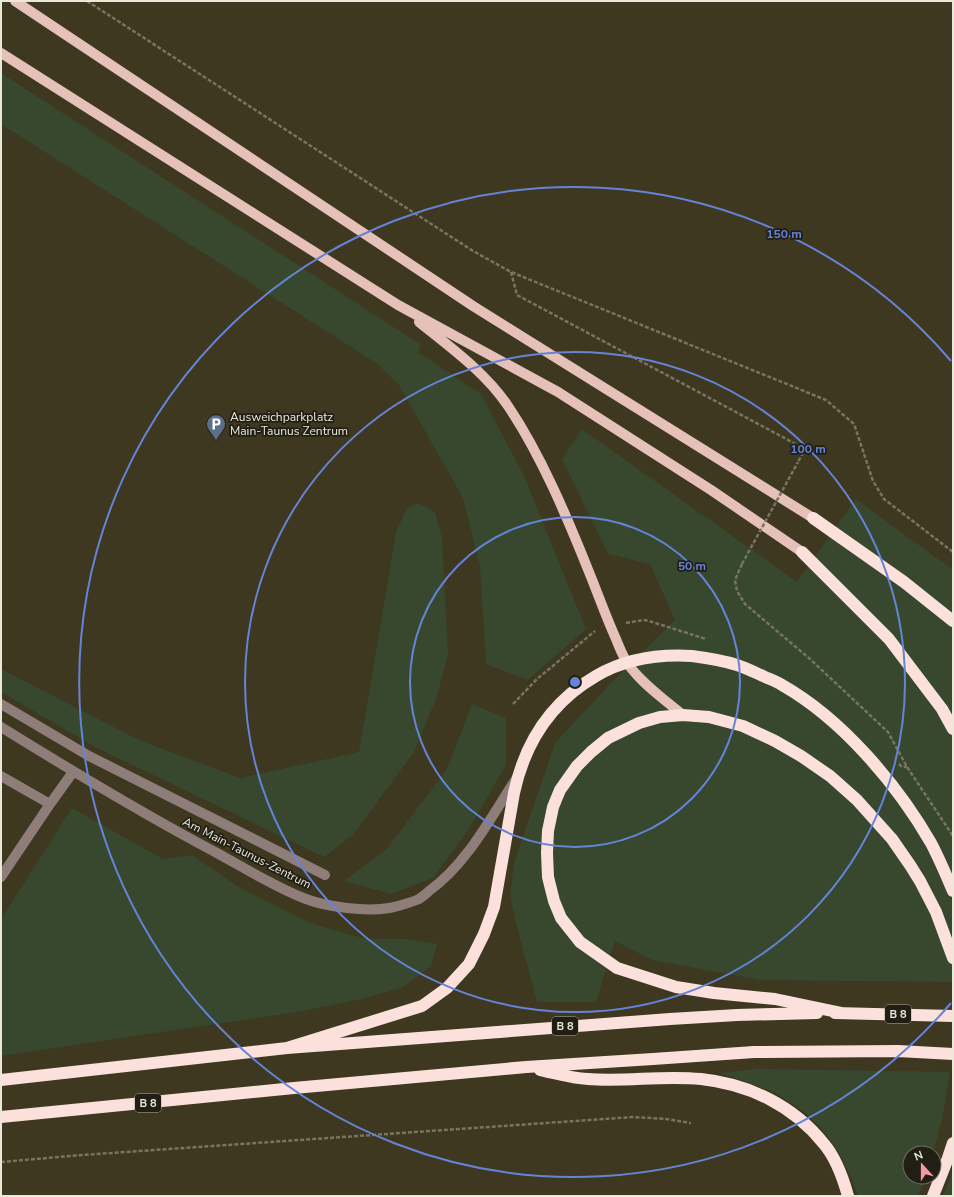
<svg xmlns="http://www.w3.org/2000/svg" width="954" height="1197" viewBox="0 0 954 1197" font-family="'Nunito Sans',sans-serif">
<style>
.green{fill:#37482f}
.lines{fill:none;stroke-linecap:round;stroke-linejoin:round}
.path{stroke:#78745f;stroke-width:2.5;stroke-dasharray:4 2;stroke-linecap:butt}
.minor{stroke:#8f7d7a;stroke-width:10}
.major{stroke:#e6c1ba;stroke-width:10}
.highway{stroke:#fce0dc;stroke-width:12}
.path-bridge{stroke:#78745f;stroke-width:2.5;stroke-dasharray:4 2;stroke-linecap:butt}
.ring{fill:none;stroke:#6584d8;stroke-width:2}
.labels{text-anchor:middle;stroke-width:3.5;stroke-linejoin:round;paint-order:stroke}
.shield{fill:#211f14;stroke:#aeac9e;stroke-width:1}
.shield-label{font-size:11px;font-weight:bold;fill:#eae8d9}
.poi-label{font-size:12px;fill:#eae8d9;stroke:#211f14;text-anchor:start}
.street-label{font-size:12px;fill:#eae8d9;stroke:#211f14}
.centre{fill:#6584d8;stroke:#211f14;stroke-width:2}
.ring-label{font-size:12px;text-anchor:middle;font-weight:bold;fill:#6584d8;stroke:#211f14;stroke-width:3.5;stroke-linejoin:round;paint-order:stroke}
</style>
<rect width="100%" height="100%" fill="#3d381f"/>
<!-- green -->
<path class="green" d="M1 73 420 344 418 352 481 394 525 478 586 629 528 680 486 664 480 566 463 498 399 385 376 363 1 124Z
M582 429 797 582 856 499 953 570V982L760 980 652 960 615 941 596 1002H537L516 923 510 895 514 863 555 743 610 684 675 620 650 564 608 554 562 459Z
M416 503 426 506 435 513 442 538 448 655 436 699 414 752 353 835 324 857 97 748 1 692V669L141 741 240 778 359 752 396 532 407 508Z
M472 704 506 718V765L468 830 433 878 391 894 344 881 386 850 447 769Z
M72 808 163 859 192 855 240 888 310 923 366 939H405L437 944 431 966 402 988 361 999 303 1011 1 1056V919Z
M756 1069 950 1072 942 1121 933 1153H910V1177H926L918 1196H858L853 1181 840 1154 823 1130 803 1111 774 1092 720 1073Z
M953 1170V1196H943Z"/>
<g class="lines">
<!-- path -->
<path class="path" d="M87 1 473 251 511 272 826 400 854 424 873 481 884 499 953 552
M511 272 517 295 805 449 798 462
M742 564 735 580 737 591 745 604 810 659 888 732 907 767 953 836
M626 623 644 620 649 621 706 639
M513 704 537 679 595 631
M899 764 902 767H907
M1 1162 82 1155 633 1117 666 1119 691 1123"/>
<!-- minor -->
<path class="minor" d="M1 704 89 756 325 875
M1 727C72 771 143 814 217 853 246 869 275 887 306 899 327 907 366 912 389 908 396 907 412 902 419 899 422 897 426 894 429 891 467 864 491 817 516 779
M1 776 50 804
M1 877 50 804 73 772"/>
<!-- major -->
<path class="major" d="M15 1 473 306 813 518
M1 53 398 305 558 392 711 490 802 552
M419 322C450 347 485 372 508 406 541 455 567 517 589 572 598 594 606 617 616 639 620 649 624 660 631 668 645 686 665 700 683 715"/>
<!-- highway -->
<path class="highway" d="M813 518 904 582 953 621
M802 552 889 639 942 709 953 729
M835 1013 953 1016
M842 1013 775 999 714 993 676 987 617 968 580 942 561 918 554 901 548 877 547 853 548 831 553 807 560 790 577 766 591 752 608 738 639 723 660 717 683 715 709 717 743 726 775 741 801 756 830 776 857 800 892 839 910 865 920 881 936 912 953 958
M287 1048 422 1006 447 988 469 964 484 934 494 907 514 793C525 742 551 702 596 676 625 659 659 654 692 656 707 658 722 660 737 665 746 668 754 672 763 676 769 679 776 681 782 685 842 719 897 784 931 843 939 858 946 875 953 891
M540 1070C556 1074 572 1078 588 1079 626 1082 663 1075 701 1079 749 1084 794 1106 824 1144 836 1158 843 1178 848 1196
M1 1080 287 1048 670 1019 737 1015 817 1013
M1 1117 294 1088 526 1067 653 1059 754 1052 898 1051 953 1054
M933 1196 948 1158 953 1143"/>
<!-- path-bridge -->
<path class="path-bridge" d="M742 564 798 462"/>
</g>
<!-- distance rings -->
<g class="ring">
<circle cx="575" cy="682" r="165"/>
<circle cx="575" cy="682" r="330"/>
<path d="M951 1003A495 495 0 1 1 951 361"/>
</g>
<!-- icons -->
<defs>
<symbol id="parking-pin" viewBox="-11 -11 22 30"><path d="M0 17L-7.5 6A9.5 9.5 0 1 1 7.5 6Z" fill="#5c6f8a" stroke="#211f14"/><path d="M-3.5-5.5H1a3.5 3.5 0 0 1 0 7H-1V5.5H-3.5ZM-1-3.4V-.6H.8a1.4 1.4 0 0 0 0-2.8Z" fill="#fff"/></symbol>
</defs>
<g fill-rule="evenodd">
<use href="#parking-pin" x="205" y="413" width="22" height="30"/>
</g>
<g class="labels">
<!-- shield labels -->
<g class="shield">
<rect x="885" y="1005" width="26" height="18" rx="3"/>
<rect x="552" y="1017" width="26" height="18" rx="3"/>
<rect x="135" y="1094" width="26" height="18" rx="3"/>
</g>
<g class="shield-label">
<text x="898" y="1018">B 8</text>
<text x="565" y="1030">B 8</text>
<text x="148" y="1107">B 8</text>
</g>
<!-- poi labels -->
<g class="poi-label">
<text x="230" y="421">Ausweichparkplatz<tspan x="230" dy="14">Main-Taunus Zentrum</tspan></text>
</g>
<!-- street labels -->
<g class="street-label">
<text transform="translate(247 853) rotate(27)" y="4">Am Main-Taunus-Zentrum</text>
</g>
</g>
<circle cx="575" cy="682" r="6" class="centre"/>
<g class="ring-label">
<text x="784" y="238">150 m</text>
<text x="808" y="453">100 m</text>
<text x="692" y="570">50 m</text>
</g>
<!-- border -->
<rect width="954" height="1197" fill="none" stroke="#eae8d9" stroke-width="4"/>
<!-- north arrow -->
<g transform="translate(922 1165) rotate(339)"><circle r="19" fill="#211f14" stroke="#716f63"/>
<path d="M0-3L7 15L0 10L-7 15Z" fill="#f49aa2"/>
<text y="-6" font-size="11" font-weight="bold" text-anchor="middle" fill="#eae8d9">N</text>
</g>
</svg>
